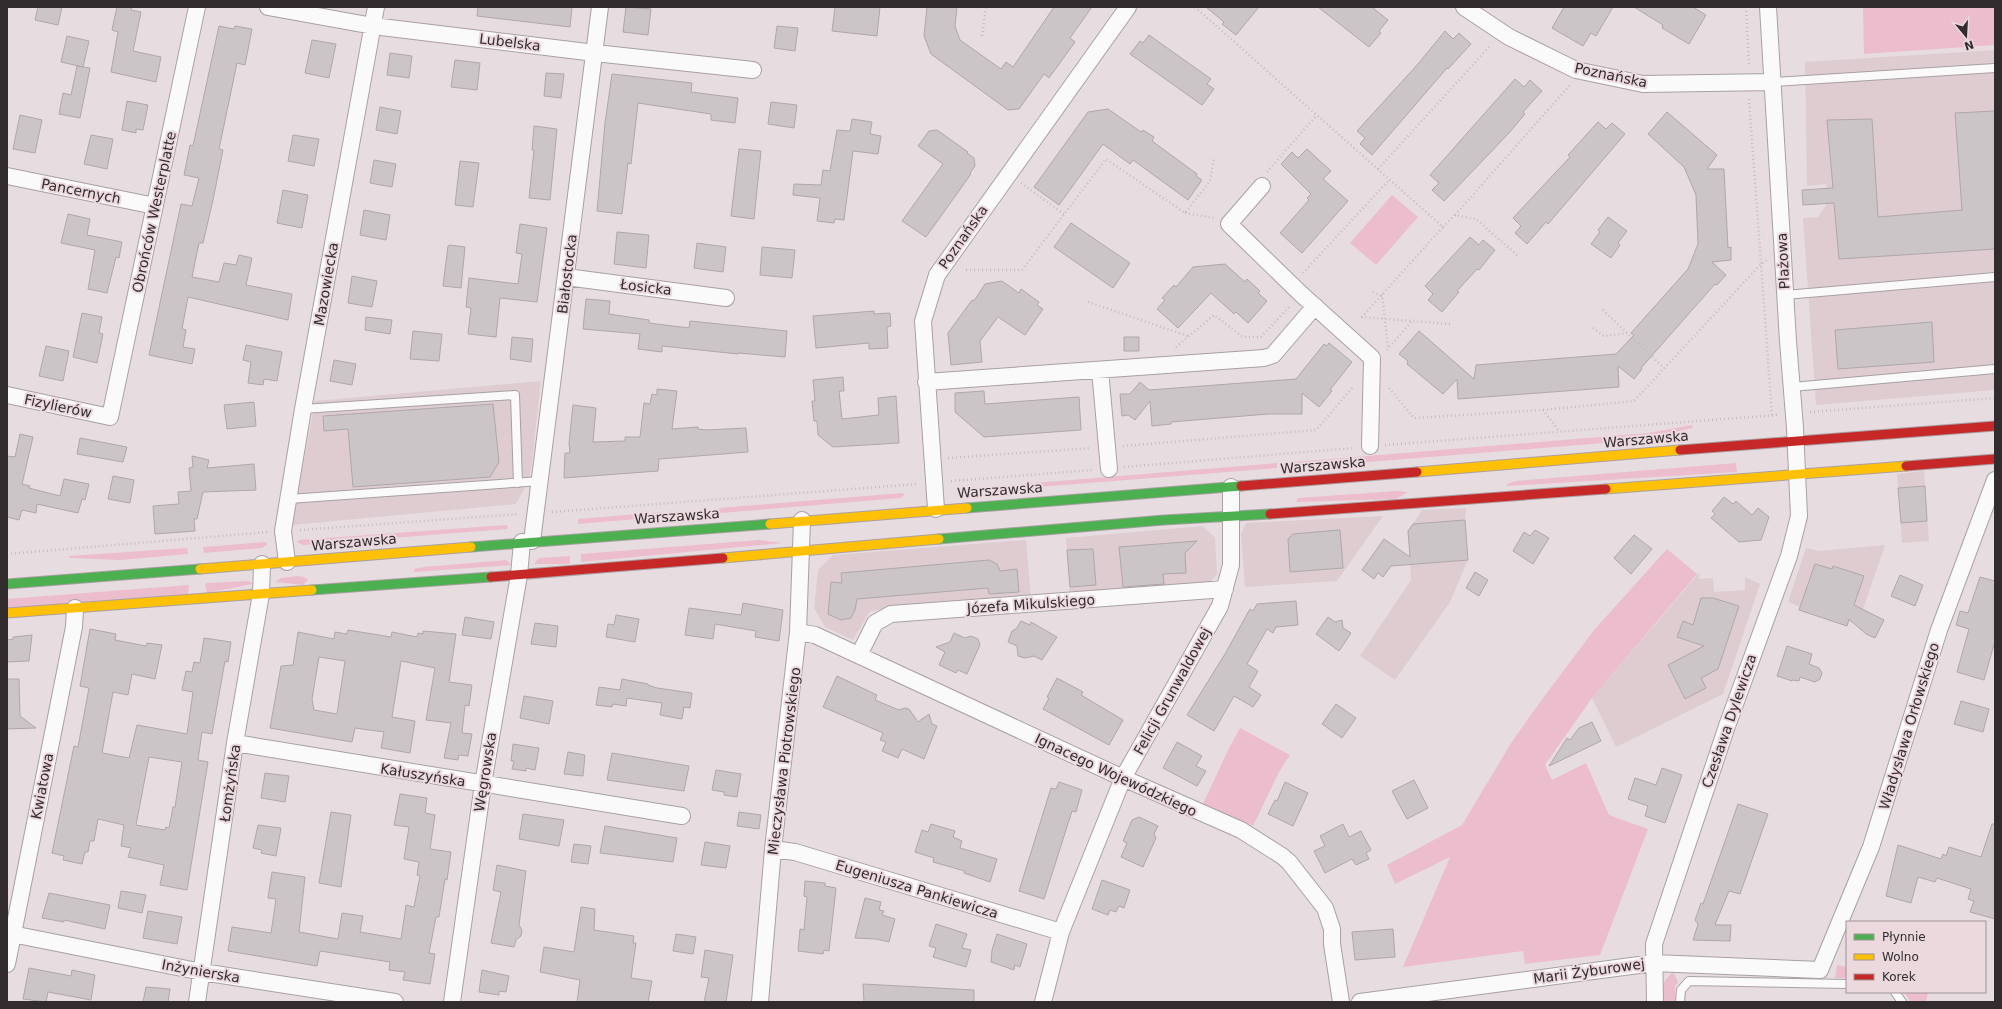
<svg xmlns="http://www.w3.org/2000/svg" width="2002" height="1009" viewBox="0 0 2002 1009" font-family="'DejaVu Sans',sans-serif">
<style>
.built{fill:#deccd1}
.green{fill:#ecbdcd}
.building{fill:#ccc5c7;stroke:#afa7aa;fill-rule:evenodd}
.lines{fill:none;stroke-linecap:round;stroke-linejoin:round}
.lane-casing{stroke:#a8a0a2;stroke-width:10}
.street-casing{stroke:#a8a0a2;stroke-width:18}
.fast-casing{stroke:#a8a0a2;stroke-width:11}
.slow-casing{stroke:#a8a0a2;stroke-width:11}
.jam-casing{stroke:#a8a0a2;stroke-width:11}
.path{stroke:#c2bebf;stroke-width:2.5;stroke-dasharray:1 3;stroke-linecap:butt}
.lane{stroke:#fbfafa;stroke-width:8}
.street{stroke:#fbfafa;stroke-width:16}
.fast{stroke:#4caf50;stroke-width:9}
.slow{stroke:#ffc107;stroke-width:9}
.jam{stroke:#c62828;stroke-width:9}
.labels{text-anchor:middle;stroke-width:4;stroke-linejoin:round;paint-order:stroke}
.street-label{font-size:14px;fill:#322c2e;stroke:#ebd9de}
</style>
<rect width="100%" height="100%" fill="#e7dde0"/>
<!-- built -->
<path class="built" d="M1995 50V390L1816 405 1803 218 1818 217 1828 202 1826 184 1807 186 1805 62Z
M541 381 530 478 516 504 292 525 315 401Z
M1924 471 1929 541 1902 543 1897 474Z
M1466 508 1465 520 1468 560 1450 602 1395 680 1360 656 1411 580 1408 531 1422 510Z
M1383 516 1337 581 1245 587 1241 534 1246 523Z
M1203 526 1215 538 1217 574 1207 585 1070 595 1066 538Z
M1026 540 1031 597 870 611 853 640 825 627 814 608 818 570 833 555Z
M1885 545 1858 624 1849 622 1847 626 1799 610 1800 607 1788 602 1806 548 1819 551Z
M1699 573V579L1713 578 1714 592 1745 590V577L1760 584 1723 694 1616 747 1592 698Z"/>
<!-- green -->
<path class="green" d="M1863 7H1995V45L1864 54Z
M1392 195 1418 217 1376 265 1350 243Z
M1693 425 1692 428 1640 440 1294 468 1293 462 1648 433Z
M1277 463V468L964 493 961 491 963 489Z
M1736 463 1737 472 1507 486V484L1516 481Z
M1397 491 1408 492 1396 499 1296 502 1298 498Z
M902 493 905 494 901 498 721 513 718 511 719 508Z
M662 512 660 517 578 524V519Z
M506 525 508 526 507 529 303 545 297 542 299 540Z
M759 540 782 543 581 562V554Z
M266 542 267 545 261 548 204 553 203 547Z
M187 548 188 554 120 560 70 558 69 556Z
M1667 549 1697 574 1592 698 1545 765 1552 780 1586 763 1609 815 1648 829 1600 955 1525 964 1523 951 1403 967 1450 857 1395 884 1387 865 1462 825 1513 740 1543 698 1594 630Z
M570 556V564H534L539 558Z
M506 560 512 565 414 572V569L424 567Z
M297 576 304 577 308 580 303 585 275 582 281 578Z
M249 581 253 584 207 593 205 585 207 583Z
M189 585 188 594 7 608V599Z
M1240 728 1290 755 1279 772 1253 826 1203 804 1228 750Z
M1837 965 1847 967V978H1835Z
M1673 971 1678 982 1675 986V1002H1661L1664 982Z
M1904 992H1928L1926 1002H1911Z"/>
<!-- building -->
<path class="building" d="M38 7H62L58 25 35 20Z
M117 7H132L131 10 141 12 133 51 161 57 156 82 111 72 118 32 112 30Z
M478 7H572L570 27 477 16Z
M626 7 651 9 648 35 623 32Z
M835 7H880L877 36 832 31Z
M927 7H957L955 26 960 40 1001 69 1006 62 1013 67 1054 7H1092L1070 38 1075 42 1049 78 1044 74 1019 109 1008 110 931 54 924 36Z
M1206 7H1259L1236 35 1222 24 1224 22Z
M1318 7H1372L1388 20 1379 31 1381 33 1369 47Z
M1564 7H1613L1596 36 1591 33 1583 46 1552 28Z
M1634 7H1693L1706 15 1689 44 1662 28 1663 25Z
M219 26 234 29 235 26 252 29 245 65 237 63 219 149 223 150 213 200 203 243H199L192 277 219 282 224 263 236 265 239 255 252 258 246 285 292 294 288 320 188 297 182 329 186 330 183 347 195 349 192 364 149 355 181 204 192 206 199 178 184 175 190 145 193 146Z
M777 26 798 28 795 51 774 48Z
M1445 31 1453 39 1459 33 1471 44 1448 69 1447 68 1372 155 1360 144 1365 138 1357 131 1418 64Z
M1149 35 1211 79 1207 84 1214 89 1202 105 1130 54 1140 41 1143 43Z
M67 36 89 41 83 67 61 62Z
M312 40 336 44 329 78 305 73Z
M390 53 412 56 409 78 387 75Z
M455 60 480 63 477 90 451 87Z
M77 66 90 68 80 118 59 114 63 93 71 95Z
M546 73 564 74 561 98 544 96Z
M612 74 692 83 691 92 738 98 735 123 711 120V114L638 103 631 164 628 163 622 214 597 211 605 123Z
M1515 79 1524 87 1530 80 1542 91 1523 112 1525 114 1509 133 1444 201 1432 190 1439 183 1430 175Z
M127 101 148 105 143 130 136 129V133L122 130Z
M771 102 797 105 794 128 768 124Z
M380 107 401 111 397 134 376 130Z
M1108 109 1141 132 1143 130 1154 137 1152 141 1197 174 1196 176 1202 180 1188 200 1133 160 1130 164 1103 144 1059 205 1034 187 1088 112Z
M1995 111V249L1839 259 1834 203 1803 205 1802 190 1833 188 1827 120 1872 119 1878 217 1962 210 1955 113Z
M1667 112 1717 155 1707 169H1724L1728 248 1731 247V260L1712 262 1726 275 1717 285 1715 284 1641 368 1642 369 1634 379 1618 366 1619 387 1458 399 1457 379 1443 394 1407 364 1408 361 1399 354 1419 331 1474 379 1476 365 1616 354 1634 335 1631 333 1688 269 1698 244 1696 195 1684 167 1648 134Z
M20 115 42 120 35 153 13 149Z
M852 119 872 122 870 134 881 136 878 154 853 151 844 220 835 219 834 223 817 221 820 198 793 195 794 184 821 185 823 170 830 171 837 130 850 131Z
M1598 122 1606 129 1612 123 1625 134 1548 224 1546 222 1527 244 1515 233 1521 226 1513 218 1570 157 1568 155Z
M534 126 557 129 550 200 529 198 534 150H532Z
M937 130 968 152 967 153 974 158 975 166 970 173 971 174 926 237 902 221 943 164 918 146 929 131Z
M91 135 113 139 107 169 84 164Z
M293 135 319 139 314 166 288 161Z
M739 149 761 151 754 219 731 216Z
M1307 149 1331 171 1323 179 1348 201 1302 253 1280 233 1309 200 1307 198 1311 194 1281 164 1292 152 1298 158Z
M374 160 396 164 392 187 370 183Z
M460 161 479 163 473 207 455 205Z
M283 190 308 195 302 228 277 223Z
M364 210 390 215 386 240 360 235Z
M68 214 90 219 87 235 122 242 119 258 116 257 107 293 88 289 95 250 61 243Z
M1608 217 1627 231 1618 243 1620 245 1611 258 1591 244 1600 232 1598 230Z
M1071 223 1130 263 1113 288 1054 247Z
M520 224 547 228 537 302 500 298 496 337 468 334 471 308 466 307 469 278 518 284 522 254 516 253Z
M617 232 649 235 646 268 614 264Z
M1470 237 1479 245 1483 240 1495 250 1479 270 1477 269 1457 291 1459 292 1442 312 1428 300 1433 294 1425 286Z
M697 243 726 247 723 272 694 268Z
M450 245 465 247 461 288 443 286 448 246Z
M762 247 795 250 792 278 760 275Z
M1225 264 1245 282 1247 279 1260 291 1258 293 1267 301 1248 323 1236 312 1234 314 1211 293 1178 328 1157 309 1165 300 1162 298 1174 285 1176 287 1193 267Z
M352 276 377 281 372 307 348 303Z
M1002 281 1019 293 1021 289 1039 302 1037 305 1043 309 1025 335 998 317 980 341 982 362 951 365 948 333 972 300 974 301 985 284Z
M586 299 610 301 609 314 649 320V323L689 328 690 321 787 331 785 357 738 353V354L662 346V352L638 349 640 334 583 329Z
M874 311V314L890 313 891 326 887 327 888 348 869 349V343L816 348 813 316Z
M82 313 102 317 99 333 103 334 97 363 73 357Z
M366 317 392 320 390 334 365 330Z
M1932 322 1934 362 1838 369 1835 330Z
M413 331 442 334 439 361 410 359Z
M512 337 533 339 531 362 510 359Z
M1124 337H1139V351H1124Z
M1329 343 1352 362 1330 390 1332 391 1319 407 1302 393V414H1268L1171 422V424L1152 426 1150 401 1135 420 1128 415 1122 416 1120 394H1130L1140 382 1149 390 1296 379 1324 344 1327 346Z
M246 345 282 352 277 381 264 379 263 385 248 383 251 362 243 360Z
M46 346 69 351 63 381 39 376Z
M334 360 356 364 352 385 330 381Z
M843 377 844 391H839L842 419 879 415 878 398 896 396 899 443 833 447 818 435 817 421H814L812 401H815L813 380Z
M657 389 677 391 672 429 698 427V429L706 430 746 428 748 452 659 459 658 471 564 478 565 453H570L569 443 573 405 596 408 593 442 625 441V437H640L644 403 650 404 652 394 657 395Z
M984 391 985 404 1079 397 1081 430 984 437 955 412V393Z
M254 402 256 426 227 429 224 405Z
M493 404 499 462 490 477 353 487 348 429 324 431 323 416Z
M20 434 33 437 22 484 30 486 29 488 60 496 64 479 89 484 85 500 82 499 78 513 37 504 36 513 22 510 19 520 7 517V456L15 457Z
M80 438 127 447 123 462 77 454Z
M192 456 209 460 207 468 254 464 256 490 203 492 197 519H194L195 531 155 534 153 506 179 504 178 492 191 491 189 468 193 467Z
M113 476 134 480 130 503 108 499Z
M1925 486 1927 521 1901 523 1898 488Z
M1724 497 1733 504 1736 501 1752 515 1758 508 1769 517 1761 540 1739 542 1711 518 1715 514 1712 511Z
M1465 520 1468 560 1391 566 1383 577 1378 573 1374 579 1362 570 1384 539 1410 557 1408 531 1413 524Z
M1340 530 1343 568 1290 572 1288 539 1293 534Z
M1535 530 1549 538 1533 564 1513 551 1524 532 1530 536Z
M1634 535 1652 549 1631 574 1614 558Z
M1197 541 1185 553 1186 573 1163 574 1164 584 1123 587 1119 547Z
M1093 549 1096 585 1070 587 1067 550Z
M989 560 997 564 1000 571 1017 569 1019 592 989 594 988 588 857 599 855 610 851 618 841 620 828 614 831 582 842 583 841 573Z
M1815 564 1832 569 1833 566 1864 576 1854 605 1884 620 1875 638 1866 634 1849 619 1847 626 1799 610Z
M1475 572 1488 580 1479 596 1466 588Z
M1900 575 1923 585 1915 606 1891 596Z
M1980 577 1995 581V641L1984 680 1957 672 1969 629 1956 625 1960 611 1968 613Z
M1701 598H1713L1739 606 1718 669 1701 678 1706 688 1685 699 1668 665 1704 646 1677 637 1683 621 1693 625Z
M1296 601 1298 625 1276 627 1273 633 1267 629 1247 664 1258 671 1249 687 1261 695 1253 707 1234 696 1214 731 1187 715 1225 654 1250 609 1253 611 1257 604Z
M743 603 783 610 779 641 755 637 756 631 715 624 713 639 685 635 689 608 741 615Z
M616 615 639 619 635 642 606 637 608 624 614 625Z
M465 617 494 622 491 639 462 635Z
M1328 617 1335 622 1342 620 1343 628 1351 633 1339 651 1316 634Z
M1021 621 1030 625 1031 622 1057 637 1042 660 1034 656 1025 658 1018 656 1017 646 1008 642 1012 631 1016 629Z
M535 623 558 626 556 647 531 644Z
M90 629 116 634 115 640 146 646 147 643 162 645 155 679 132 674 128 695 113 692 102 753 129 758 137 725 187 734 193 692 182 690 186 671 192 672 194 662 200 663 204 638 231 642 228 662 225 661 212 734 202 732 198 760 208 762 187 890 160 885 164 865 128 857 131 848 121 846 124 825 98 819 94 841H90L88 852H85L82 864 63 860 64 856 52 853 74 746 78 747 89 688 80 686ZM149 757 182 762 175 807H173L169 828 166 827 165 830 136 825Z
M348 630 391 637 392 632 417 637 418 633 423 634V631L456 634 449 682 472 685 469 706 465 705 462 733 472 734 468 756 459 755 458 760 444 758 451 723 426 720 435 668 401 661 392 717 415 721 410 753 381 748 384 732 355 728 352 742 270 728 281 666 293 665 298 632 334 639 335 632 347 634ZM319 657 345 661 337 714 314 710 312 699Z
M954 633 965 638 971 636 978 639 980 645 967 674 958 670 956 673 939 665 945 652 936 647 950 642Z
M32 635 29 661 7 662V640L13 639V637Z
M1787 646 1812 654 1809 664 1819 668 1822 673 1820 679 1815 682 1800 677 1799 681 1792 680V681L1777 676Z
M837 676 877 695 875 700 899 710 905 708 909 709 918 722 929 714 932 724 937 726 924 759 902 749 898 758 882 751 886 742 880 740 883 733 823 707Z
M1057 678 1083 692 1081 695 1123 720 1109 745 1043 709 1049 698 1047 697Z
M7 679H19L20 716 36 728 7 729Z
M622 679 648 684V685L657 688 692 693 690 708 684 707 682 719 660 715 662 703 627 698 626 706 613 704 612 707 596 705 599 687 620 690Z
M524 696 553 701 549 724 520 718Z
M1961 701 1989 709 1983 732 1954 724Z
M1336 704 1356 718 1342 738 1322 724Z
M1592 722 1601 741 1549 766 1567 738 1570 740 1579 728Z
M1177 742 1202 756 1196 766 1206 771 1197 786 1163 768Z
M513 744 539 748 535 770 526 768V771L512 769 514 761H511Z
M568 752 585 755 583 776 564 774Z
M612 753 689 766 684 791 607 780Z
M1662 768 1682 775 1665 823 1645 816 1648 806 1628 799 1635 778 1656 785Z
M716 770 741 774 737 797 724 795V792L712 790Z
M265 773 289 776 285 802 261 798Z
M1414 780 1428 808 1407 819 1392 791Z
M1059 782 1082 790 1076 812 1072 811 1044 899 1019 891 1051 788 1056 789Z
M1285 782 1308 793 1293 826 1268 814 1275 800 1277 801Z
M400 794 427 798 425 813 435 815 430 849 451 852 447 880 445 879 439 917H436L429 953 435 954 430 984 403 980 405 972 389 970 390 962 320 951 317 966 228 951 232 927 271 933 276 899 268 898 272 872 305 877 299 932 338 939 342 913 363 916 360 932 401 939 406 905 414 907 420 876 417 875 419 862 404 859 409 827 394 825Z
M1738 804 1768 814 1740 894 1729 891 1715 925H1731L1730 941 1693 940 1698 924 1695 920 1701 903 1703 904Z
M331 812 351 815 341 887 319 883Z
M739 812 761 815 759 829 737 826Z
M523 814 564 820 559 846 519 839Z
M1139 817 1158 826 1154 834 1156 838 1143 867 1121 857 1127 843 1123 841 1132 820Z
M931 824 955 831 953 837 962 841 960 848 997 859 990 882 964 873 965 871 933 862 934 858 915 852 922 830 928 832Z
M1343 824 1349 837 1361 831 1371 850 1366 853 1369 859 1356 865 1352 859 1325 873 1314 851 1325 846 1320 836Z
M1992 824H1995V919L1970 912 1974 901 1968 899 1971 889 1937 878 1935 882 1918 877 1911 903 1886 896 1898 845 1941 859 1943 854 1946 856 1949 847 1981 857Z
M258 825 281 828 276 856 261 853 262 850 253 848Z
M605 826 677 838 673 862 600 853Z
M705 842 730 846 726 868 701 865Z
M574 844 591 846 588 864 571 862Z
M497 865 526 871 519 925 522 930 521 936 516 940 514 947 491 943 501 892 493 890Z
M1102 880 1130 890 1124 908 1119 906 1116 912 1110 910 1108 915 1092 909Z
M805 881 825 883V886L836 888 829 951 824 950 823 954 798 951 800 929 804 930 807 897 804 896Z
M121 891 146 895 142 913 118 908Z
M49 893 110 905 105 929 64 920V922L42 918Z
M865 898 881 902 879 910 884 911 882 915 895 919 889 942 876 939 855 938Z
M581 907 595 909 594 930 634 936 633 943H636L631 978 652 981 648 1002H577L580 980 540 972 544 947 574 952Z
M148 911 182 917 177 944 143 938Z
M936 924 967 934 962 948 971 950 966 967 933 957 936 948 929 946Z
M1393 929 1395 957 1355 960 1352 932Z
M676 934 696 937 693 954 673 951Z
M997 934 1027 944 1020 967 1015 965 1014 970 991 962 992 950Z
M705 950 733 955 726 1002H704L709 978 701 977Z
M29 968 71 976 72 970 95 975 91 1000 48 992 46 1002 23 999Z
M482 970 509 976 506 992 499 991V995L479 992Z
M863 984 974 990V1002H864Z
M146 987 170 989 168 1002H143Z"/>
<g class="lines">
<defs>
<path id="lane" d="M1773 82 1995 68
M1785 295 1995 277
M1792 387 1995 369
M303 409 515 395 518 483
M289 499 541 481
M1895 992 1902 1002
M1680 1002 1681 990 1689 981 1847 984"/>
<path id="street" d="M268 7 373 26 595 53 753 70
M1464 7 1509 37 1576 70 1643 84 1773 82
M7 176 155 206
M1262 186 1229 224 1301 294 1372 358 1370 446
M566 277 726 298
M1100 370 1109 469
M926 382 1264 358 1273 355 1315 306
M7 395 110 417 197 7
M936 509 923 321 937 275 1128 7
M532 541 600 7
M287 562 283 531 303 409 376 7
M798 632 815 635 1123 778 1241 830 1282 856 1289 862 1325 908 1332 929V944L1341 1002
M859 655 875 623 891 614 1225 589
M235 743 682 816
M773 849 795 852 1061 932
M7 933 202 972 395 1002
M7 964 74 627 75 608
M197 1002 235 743 261 594 262 564
M452 1002 483 784 519 575 522 542
M760 1002 773 849 798 632 802 520
M1043 1002 1061 932 1123 778 1220 606 1231 565V487
M1360 1002 1654 963 1820 970 1871 847 1939 630 1995 480
M1655 1002 1654 944 1727 726 1789 556 1799 516 1795 428 1788 341 1768 7"/>
<path id="fast" d="M967 508 1241 486
M939 539 1164 520 1270 514
M471 547 770 524
M7 584 200 569
M312 590 491 577"/>
<path id="slow" d="M1417 472 1680 450
M1606 489 1906 466
M770 524 967 508
M723 558 939 539
M200 569 471 547
M7 613 312 590"/>
<path id="jam" d="M1680 450 1995 426
M1906 466 1995 459
M1241 486 1417 472
M1270 514 1606 489
M491 577 723 558"/>
</defs>
<!-- lane casing -->
<use href="#lane" class="lane-casing"/>
<!-- street casing -->
<use href="#street" class="street-casing"/>
<!-- fast casing -->
<use href="#fast" class="fast-casing"/>
<!-- slow casing -->
<use href="#slow" class="slow-casing"/>
<!-- jam casing -->
<use href="#jam" class="jam-casing"/>
<!-- path -->
<path class="path" d="M1195 7 1443 227 1362 317 1450 324
M1746 7 1749 66
M982 36 986 7
M1749 99 1772 415
M1378 169 1491 45
M1267 172 1317 115
M1021 183 1064 214
M1185 213 1214 218
M1455 215 1570 85
M1443 227 1455 215 1476 219 1518 256
M966 270H1022L1106 159 1185 213 1210 181 1214 158
M1303 273 1390 179
M1373 292 1381 296
M1382 294 1388 348
M1088 302 1188 336
M1603 310 1664 368
M1593 328 1604 336 1627 333
M1176 347 1214 315 1243 337H1261L1290 306
M1387 350 1412 321
M1389 388 1414 418 1543 410 1560 432
M1543 410 1634 401 1761 264 1767 260
M1810 412 1995 398
M1385 445 1777 415
M1123 446 1316 430 1354 386
M948 458 1091 448
M1124 467 1354 448
M951 481 1093 470
M552 512 918 484
M300 530 519 514
M7 554 268 532"/>
<!-- lane -->
<use href="#lane" class="lane"/>
<!-- street -->
<use href="#street" class="street"/>
<!-- fast -->
<use href="#fast" class="fast"/>
<!-- slow -->
<use href="#slow" class="slow"/>
<!-- jam -->
<use href="#jam" class="jam"/>
</g>
<g class="labels">
<!-- street labels -->
<g class="street-label">
<text transform="translate(510 42) rotate(7)" y="5">Lubelska</text>
<text transform="translate(1611 75) rotate(12)" y="5">Poznańska</text>
<text transform="translate(81 191) rotate(11)" y="5">Pancernych</text>
<text transform="translate(154 212) rotate(-78)" y="5">Obrońców Westerplatte</text>
<text transform="translate(963 237) rotate(-55)" y="5">Poznańska</text>
<text transform="translate(1783 261) rotate(-93)" y="5">Plażowa</text>
<text transform="translate(567 274) rotate(-83)" y="5">Białostocka</text>
<text transform="translate(326 284) rotate(-80)" y="5">Mazowiecka</text>
<text transform="translate(646 287) rotate(7)" y="5">Łosicka</text>
<text transform="translate(58 406) rotate(12)" y="5">Fizylierów</text>
<text transform="translate(1646 439) rotate(-5)" y="5">Warszawska</text>
<text transform="translate(1323 465) rotate(-5)" y="5">Warszawska</text>
<text transform="translate(1000 490) rotate(-4)" y="5">Warszawska</text>
<text transform="translate(677 516) rotate(-4)" y="5">Warszawska</text>
<text transform="translate(354 542) rotate(-5)" y="5">Warszawska</text>
<text transform="translate(1031 604) rotate(-4)" y="5">Józefa Mikulskiego</text>
<text transform="translate(1172 691) rotate(-61)" y="5">Felicji Grunwaldowej</text>
<text transform="translate(1729 721) rotate(-71)" y="5">Czesława Dylewicza</text>
<text transform="translate(1909 726) rotate(-73)" y="5">Władysława Orłowskiego</text>
<text transform="translate(784 761) rotate(-83)" y="5">Mieczysława Piotrowskiego</text>
<text transform="translate(485 772) rotate(-81)" y="5">Węgrowska</text>
<text transform="translate(423 775) rotate(9)" y="5">Kałuszyńska</text>
<text transform="translate(1116 775) rotate(25)" y="5">Ignacego Wojewódzkiego</text>
<text transform="translate(230 783) rotate(-82)" y="5">Łomżyńska</text>
<text transform="translate(42 786) rotate(-79)" y="5">Kwiatowa</text>
<text transform="translate(917 889) rotate(17)" y="5">Eugeniusza Pankiewicza</text>
<text transform="translate(201 971) rotate(10)" y="5">Inżynierska</text>
<text transform="translate(1589 971) rotate(-8)" y="5">Marii Żyburowej</text>
</g>
</g>
<!-- border -->
<rect width="2002" height="1009" fill="none" stroke="#322c2e" stroke-width="16"/>
<!-- legend -->
<rect x="1846" y="921" width="140" height="72" fill="#ebd9de" stroke="#a19498"/>
<rect x="1854" y="934" width="20" height="6" fill="#4caf50" stroke="#a19498"/>
<text x="1882" y="941" font-size="12" fill="#322c2e">Płynnie</text>
<rect x="1854" y="954" width="20" height="6" fill="#ffc107" stroke="#a19498"/>
<text x="1882" y="961" font-size="12" fill="#322c2e">Wolno</text>
<rect x="1854" y="974" width="20" height="6" fill="#c62828" stroke="#a19498"/>
<text x="1882" y="981" font-size="12" fill="#322c2e">Korek</text>
<!-- north arrow -->
<g transform="translate(1966 36) rotate(162)" stroke="#ebd9de" stroke-width="3" paint-order="stroke">
<path d="M0-3L7 15L0 10L-7 15Z" fill="#322c2e"/>
<text y="-6" font-size="11" font-weight="bold" text-anchor="middle" fill="#322c2e">N</text>
</g>
</svg>
